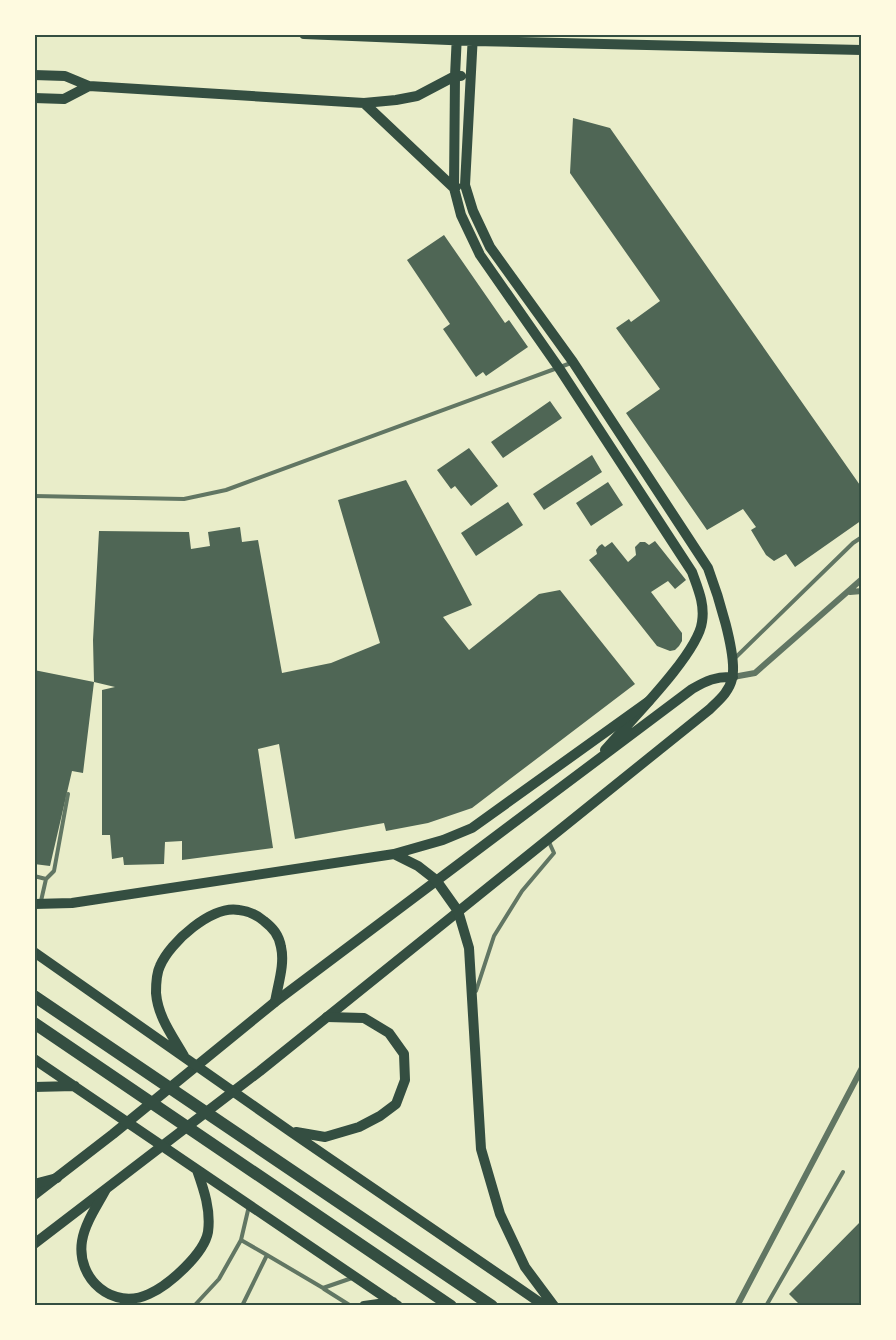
<svg xmlns="http://www.w3.org/2000/svg" width="896" height="1340" viewBox="0 0 896 1340" font-family="'Fira Sans',sans-serif">
<style>
.building{fill:#4f6655}
.lines{fill:none;stroke-linecap:round;stroke-linejoin:round}
.service{stroke:#617663;stroke-width:4}
.minor{stroke:#617663;stroke-width:6}
.secondary{stroke:#344e41;stroke-width:10}
.primary{stroke:#344e41;stroke-width:10}
.trunk{stroke:#344e41;stroke-width:12}
.neatline{fill:none;stroke:#344e41;stroke-width:2}
</style>
<rect width="100%" height="100%" fill="#e9edc9"/>
<!-- building -->
<path class="building" d="M573 118 610 128 862 488V520L795 567 786 554 774 561 766 555 751 530 756 527 743 509 707 530 626 413 660 389 616 328 629 319 631 322 660 301 570 173Z
M444 235 505 323 509 320 528 347 486 376 483 372 476 377 443 329 450 324 407 260Z
M550 401 562 418 503 458 491 442Z
M469 448 498 486 471 506 455 486 451 489 437 470Z
M592 455 602 472 544 510 533 494Z
M406 480 472 605 443 617 469 650 539 594 560 590 635 684 472 808 428 823 386 831 384 823 295 839 279 744 258 749 273 848 182 860V841L165 842 164 864 124 865 123 857 112 859 110 835H102V690L115 687 94 682 93 640 99 531 189 532 191 549 210 546 208 532 240 527 242 542 258 540 282 673 331 663 380 643 338 500Z
M608 482 623 505 591 526 576 503Z
M508 502 523 525 476 556 461 533Z
M655 541 686 580 675 589 668 581 651 592 682 633V641L679 646 675 650 670 651 657 646 589 560 597 554 596 550 599 546 602 544 605 547 612 542 628 562 636 555 635 547 640 542H645L649 545Z
M34 670 94 682 83 773 72 771 50 866 34 864Z
M862 1220V1306H801L789 1294Z"/>
<g class="lines">
<!-- service -->
<path class="service" d="M34 496 184 499 226 490 571 363
M734 659 853 543 862 537
M34 876 46 879
M41 901 46 879 54 871 68 794
M476 991 494 936 522 891 554 853 549 842
M241 1240 267 1255
M324 1289 351 1306
M194 1306 219 1279 241 1240 249 1206
M242 1306 267 1255 323 1288 352 1278
M766 1306 843 1172"/>
<!-- minor -->
<path class="minor" d="M850 592 862 591
M733 677 755 673 862 579
M737 1306 862 1068"/>
<!-- secondary -->
<path class="secondary" d="M304 34 473 41 862 50
M457 34 455 76 454 188 461 215 480 255 559 368 692 572C698 589 705 604 702 622 698 654 628 723 605 750
M34 75 65 76 89 86 364 103 396 100 417 96 455 76H461
M34 98 64 99 89 86
M364 103 454 188 456 187
M34 1195 113 1134 275 1002 692 689C706 681 716 676 733 677
M34 1244 260 1071 710 709C719 700 729 692 732 679 738 656 717 592 708 568L573 362 490 247 473 211 465 185 473 34"/>
<!-- primary -->
<path class="primary" d="M394 854 443 840 472 828 649 701
M34 904 72 903 394 854 418 866 436 880 458 911 469 948 481 1149 500 1214 525 1267 554 1306
M34 952 291 1132 545 1306
M184 1056C172 1035 158 1017 156 993 156 985 157 972 160 966 170 942 212 905 239 910 248 911 257 915 264 921 273 928 279 935 281 947 285 964 278 984 275 1002
M34 1059 398 1306
M34 1087 75 1086
M296 1132 325 1137 359 1127 380 1116 396 1104 405 1080 404 1054 389 1033 364 1018 327 1017
M34 1184 57 1178
M105 1191C97 1206 85 1223 82 1241 76 1279 113 1311 149 1294 169 1285 204 1254 208 1232 211 1210 204 1190 197 1170
M364 1306 393 1302"/>
<!-- trunk -->
<path class="trunk" d="M34 996 492 1306
M34 1023 451 1306"/>
</g>
<!-- border -->
<rect width="896" height="1340" fill="none" stroke="#fefae0" stroke-width="72"/>
<rect x="36" y="36" width="824" height="1268" class="neatline"/>
</svg>
